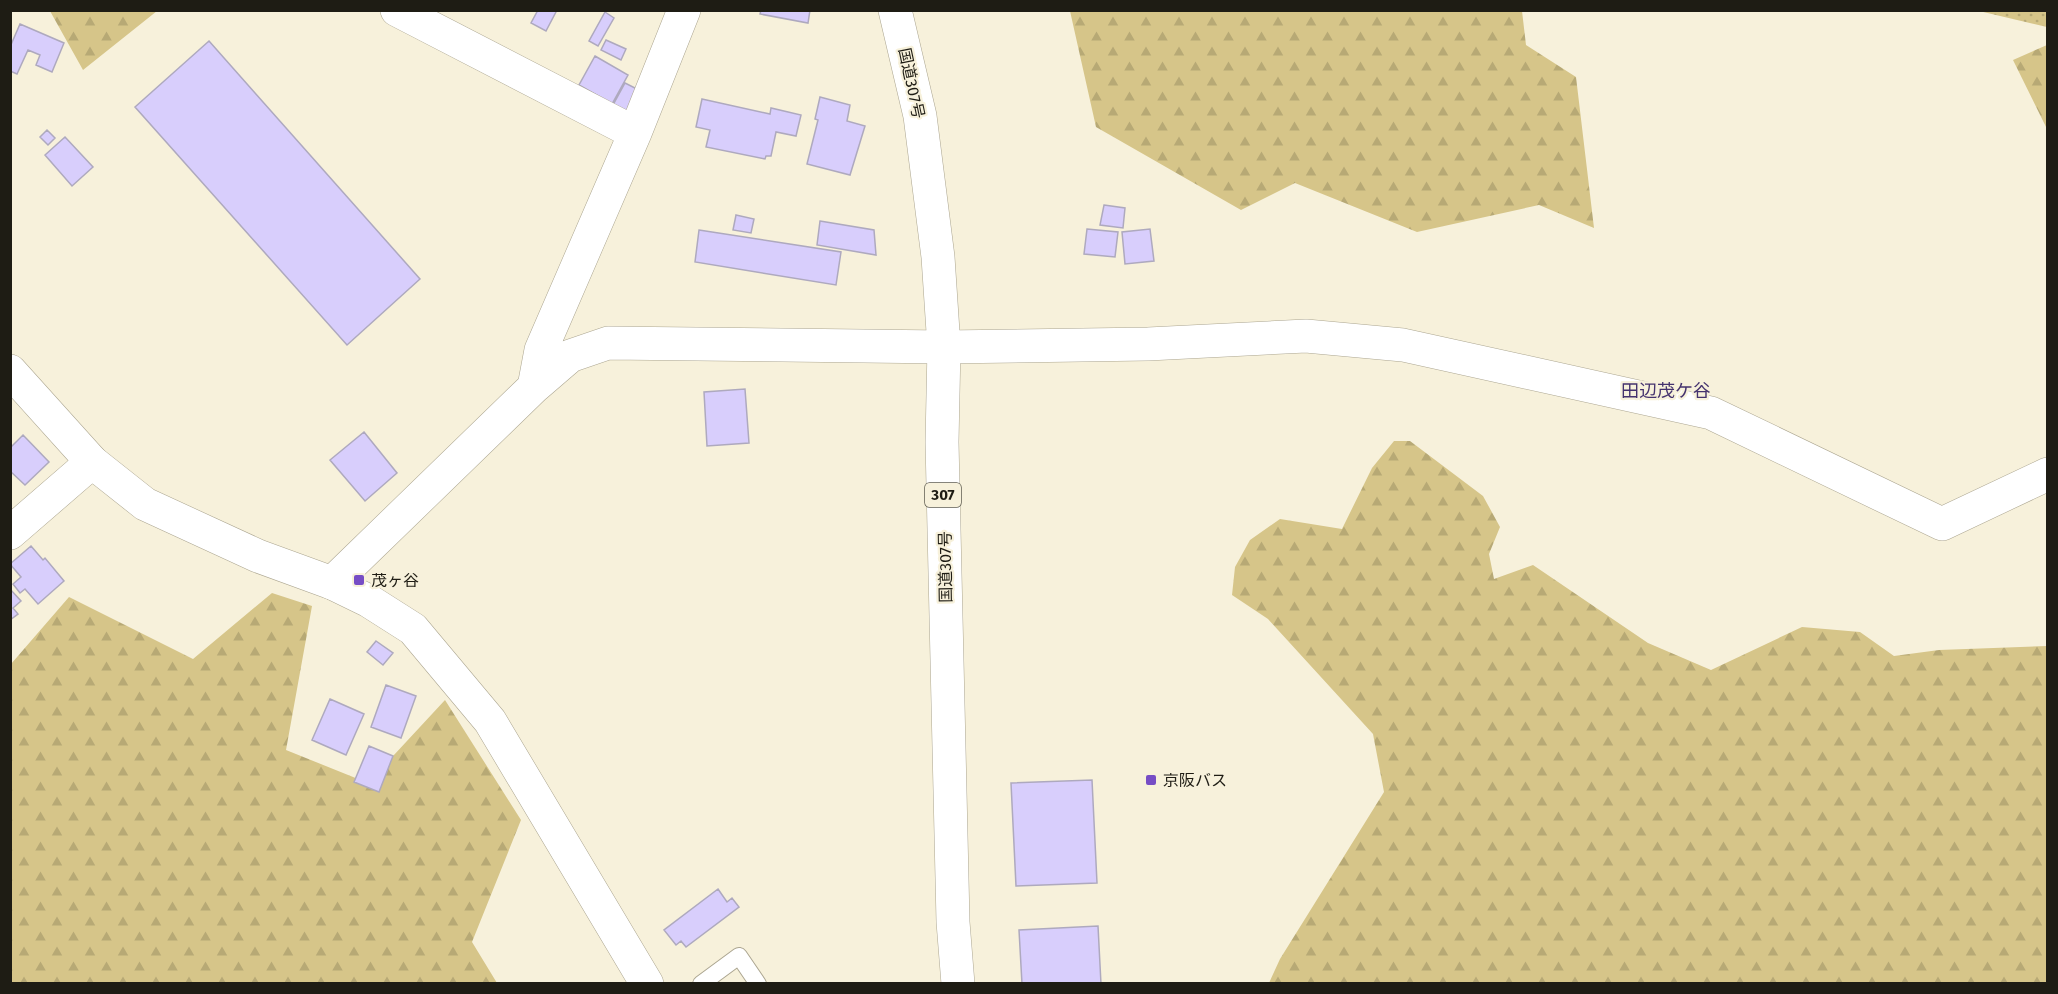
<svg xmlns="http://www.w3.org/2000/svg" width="2058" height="994" viewBox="0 0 2058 994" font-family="'Fira Sans','Noto Sans JP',sans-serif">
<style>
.grass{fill:url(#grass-dots)}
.forest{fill:url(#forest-firs)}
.building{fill:#d8cefc;stroke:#aea9be;stroke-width:1.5}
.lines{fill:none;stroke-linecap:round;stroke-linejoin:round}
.service-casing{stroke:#aca691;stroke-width:18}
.minor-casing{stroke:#aca691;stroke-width:34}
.tertiary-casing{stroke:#aca691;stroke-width:34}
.trunk-casing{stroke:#aca691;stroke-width:34}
.service{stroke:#fff;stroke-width:16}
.minor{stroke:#fff;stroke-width:33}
.tertiary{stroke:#fff;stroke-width:33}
.trunk{stroke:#fff;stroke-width:33}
.poi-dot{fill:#764dc5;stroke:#f7f1db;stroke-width:2}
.labels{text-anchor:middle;stroke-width:4.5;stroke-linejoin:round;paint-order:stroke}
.shield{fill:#f7f1db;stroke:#5f5c50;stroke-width:1.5}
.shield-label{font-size:15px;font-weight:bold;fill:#1e1c14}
.street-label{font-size:16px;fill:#1e1c14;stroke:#f7f1db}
.poi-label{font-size:16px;fill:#1e1c14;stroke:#f7f1db;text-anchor:start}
.neighbourhood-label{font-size:18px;fill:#44326e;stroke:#f7f1db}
</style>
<defs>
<pattern id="grass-dots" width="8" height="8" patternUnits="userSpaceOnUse" patternTransform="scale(1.5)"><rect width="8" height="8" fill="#d6c589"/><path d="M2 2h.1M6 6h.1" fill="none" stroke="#b7a975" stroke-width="1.8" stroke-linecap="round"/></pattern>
<pattern id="forest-firs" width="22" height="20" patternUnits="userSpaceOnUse" patternTransform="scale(1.5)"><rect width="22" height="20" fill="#d6c589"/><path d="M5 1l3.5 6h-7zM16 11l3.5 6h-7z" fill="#b7a975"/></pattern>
</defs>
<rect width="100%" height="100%" fill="#f7f1db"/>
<!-- grass -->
<path class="grass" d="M1979 11H2047V27Z"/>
<!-- forest -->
<path class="forest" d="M50 11H157L83 70Z
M1070 11H1522L1526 45 1576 77 1594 228 1539 205 1417 232 1295 183 1241 210 1096 127Z
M2047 45V129L2013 60Z
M1394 441H1410L1483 496 1500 527 1489 554 1494 579 1533 565 1648 643 1711 670 1802 627 1860 632 1894 656 1939 650 2047 646V983H1269L1280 959 1384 792 1373 734 1268 619 1232 595 1235 567 1250 540 1280 519 1342 529 1372 468Z
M272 593 312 606 286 750 368 783 445 700 521 820 472 942 497 983 11 984V664L69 597 193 659Z"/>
<!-- building -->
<path class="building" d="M538 10H557L546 31 531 23Z
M761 10H810L808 23 760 14Z
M605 12 614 18 598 46 589 41Z
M20 24 64 43 52 72 36 65 40 55 28 50 17 74 10 71V47Z
M606 40 626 49 621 60 601 50Z
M209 41 420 279 347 345 135 107Z
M595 56 628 75 612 104 579 85Z
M625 83 641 91 628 113 613 105Z
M820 97 850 105 847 121 865 126 850 175 807 164 818 120 815 119Z
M702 99 770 114 771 108 801 115 796 136 776 132 771 156H766L765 159 706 147 710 130 696 127Z
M47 130 55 138 48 145 40 137Z
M65 137 93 167 72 186 45 155Z
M1104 205 1125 208 1123 228 1100 225Z
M736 215 754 219 751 233 733 230Z
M820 221 874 230 876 255 817 245Z
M1087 229 1118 232 1115 257 1084 254Z
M1150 229 1154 261 1125 264 1122 232Z
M699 230 841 252 836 285 695 262Z
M745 389 749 443 707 446 704 392Z
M364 432 397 473 365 501 330 460Z
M23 435 49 462 25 485 10 471V448Z
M31 546 43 560 45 558 64 581 38 604 25 589 20 593 13 584 21 577 10 564Z
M10 589 21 601 13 608 18 614 10 620Z
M376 641 393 653 383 665 367 652Z
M386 685 416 696 401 738 371 727Z
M330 699 364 714 346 755 312 740Z
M369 746 393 756 379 792 354 782Z
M1092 780 1097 883 1016 886 1011 783Z
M718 889 727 902 732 898 739 907 686 947 681 941 676 945 664 930Z
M1098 926 1101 984H1022L1019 930Z"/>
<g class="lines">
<defs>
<path id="service" d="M701 984 739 956 758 984"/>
<path id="minor" d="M397 10 635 133
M534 387 541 350 635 133 684 10
M10 533 92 462
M332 583 534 387 570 356 608 343 944 347 1148 344 1306 336 1403 345 1711 413 1942 524 2048 474"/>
<path id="tertiary" d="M10 371 92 462 145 504 258 556 332 583 369 601 413 629 490 721 647 984"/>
<path id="trunk" d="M895 10 920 116 938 257 944 347 942 442 953 922 958 984"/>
</defs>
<!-- service casing -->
<use href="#service" class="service-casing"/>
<!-- minor casing -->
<use href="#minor" class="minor-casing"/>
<!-- tertiary casing -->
<use href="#tertiary" class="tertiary-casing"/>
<!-- trunk casing -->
<use href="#trunk" class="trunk-casing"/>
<!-- service -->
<use href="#service" class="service"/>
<!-- minor -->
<use href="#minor" class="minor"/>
<!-- tertiary -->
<use href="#tertiary" class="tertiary"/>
<!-- trunk -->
<use href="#trunk" class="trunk"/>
</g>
<!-- markers -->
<g class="poi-dot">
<rect x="353" y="574" width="12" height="12" rx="3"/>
<rect x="1145" y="774" width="12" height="12" rx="3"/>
</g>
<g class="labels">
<!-- shield labels -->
<rect class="shield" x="925" y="483" width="36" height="24" rx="4.5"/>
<g class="shield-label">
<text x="943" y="500">307</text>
</g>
<!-- street labels -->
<g class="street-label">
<text transform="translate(912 83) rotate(78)" y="6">国道307号</text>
<text transform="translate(945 567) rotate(-91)" y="6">国道307号</text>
</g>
<!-- poi labels -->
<g class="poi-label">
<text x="371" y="586">茂ヶ谷</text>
<text x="1163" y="786">京阪バス</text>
</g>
<!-- neighbourhood labels -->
<g class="neighbourhood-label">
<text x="1666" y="397">田辺茂ケ谷</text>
</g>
</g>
<!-- border -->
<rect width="2058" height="994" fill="none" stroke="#1e1c14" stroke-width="24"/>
</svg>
